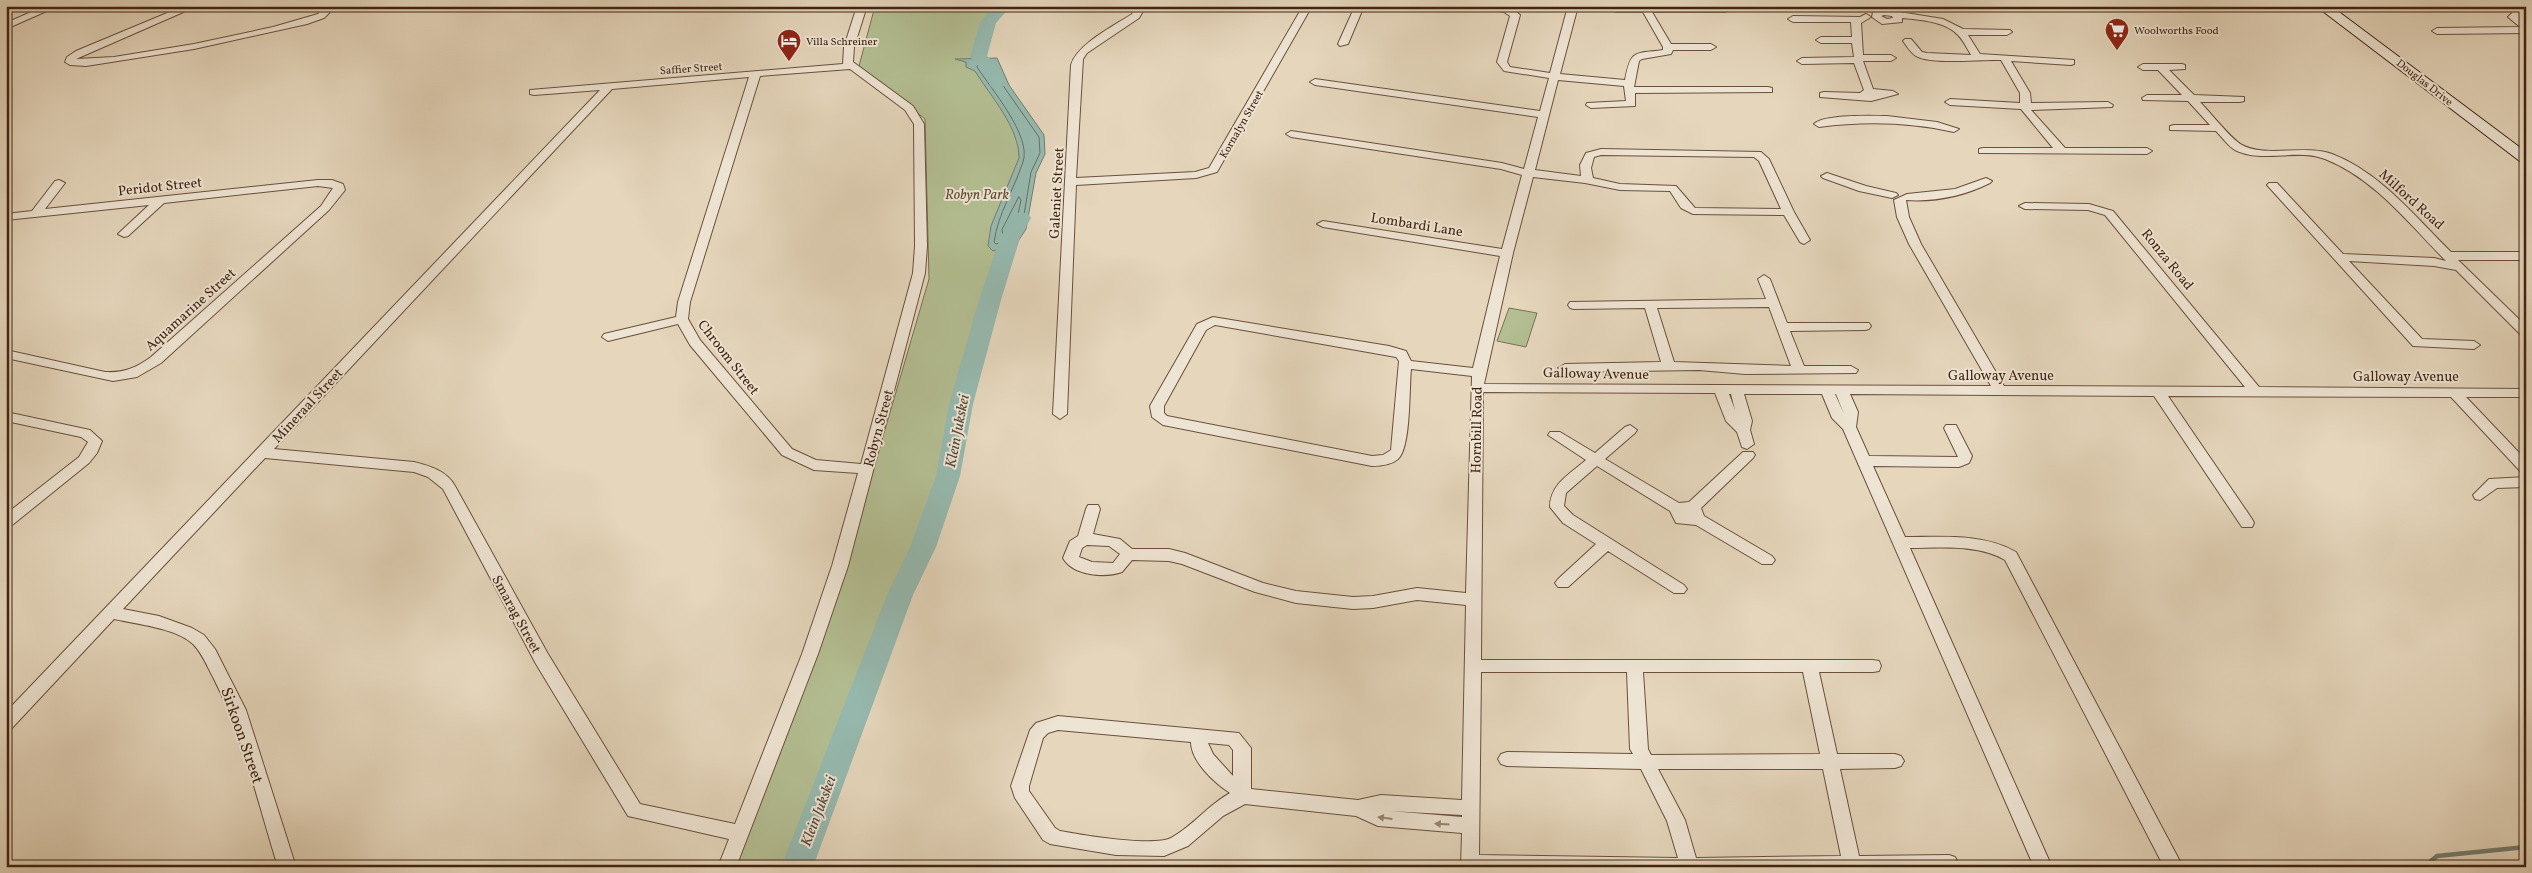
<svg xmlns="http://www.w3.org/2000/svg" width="2532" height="873" viewBox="0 0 2532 873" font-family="Vollkorn,serif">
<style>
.green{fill:#b3be92;stroke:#7a7152}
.water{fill:#96b9af;stroke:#747d70}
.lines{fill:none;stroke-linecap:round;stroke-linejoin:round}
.shore{stroke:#6c6e60;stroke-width:1}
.stream{stroke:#747d70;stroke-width:4.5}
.river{fill:#96b9af;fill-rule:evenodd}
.street-casing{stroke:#6a503c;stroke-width:2}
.secondary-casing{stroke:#412412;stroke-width:2}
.street{fill:#eee4d3;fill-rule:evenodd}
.secondary{fill:#eee4d3;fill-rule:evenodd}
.oneway{fill:#988472}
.labels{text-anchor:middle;stroke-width:4;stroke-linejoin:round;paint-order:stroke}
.far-poi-label{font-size:11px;fill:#412412;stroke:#eee4d3;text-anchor:start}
.far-street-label{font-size:11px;fill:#412412;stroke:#eee4d3}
.street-label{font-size:14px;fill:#412412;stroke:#eee4d3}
.park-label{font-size:14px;font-style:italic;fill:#5e4a32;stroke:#eee4d3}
.water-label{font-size:15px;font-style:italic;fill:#564939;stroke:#eee4d3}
.near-street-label{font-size:16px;fill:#412412;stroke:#eee4d3}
</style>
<rect width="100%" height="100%" fill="#e5d6bc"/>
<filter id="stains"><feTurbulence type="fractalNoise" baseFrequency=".004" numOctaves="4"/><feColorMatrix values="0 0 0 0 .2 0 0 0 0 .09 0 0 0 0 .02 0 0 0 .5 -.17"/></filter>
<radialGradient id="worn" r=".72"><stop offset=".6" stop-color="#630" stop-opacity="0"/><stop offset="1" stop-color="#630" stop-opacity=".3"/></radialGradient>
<!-- green -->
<path class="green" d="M875 6H1003L988 22 978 56 991 69 1033 140 1010 238 961 404 948 476 923 547 900 595 797 867H731L870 481 929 279 925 119 859 66Z
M1509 308 1537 313 1526 347 1497 341Z"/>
<!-- water -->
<path class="water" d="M997 58 1009 85 1044 135 1045 154 1036 173 1026 229 1017 243 993 251 988 246 991 226 1019 158C1019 127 991 97 975 71L966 67V62L955 59Z"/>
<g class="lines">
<!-- shore -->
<path class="shore" d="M980 63 994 64 1004 87 1039 137 1040 153 1031 172 1022 227 1014 238 996 244 994 242C998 214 1014 189 1023 162 1032 136 991 89 977 67Z
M1019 197 1021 200 1016 224 1010 233 1003 235 1002 230Z"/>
<!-- stream -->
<path class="stream" d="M2424 867 2437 856 2526 847"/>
<!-- river -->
<path class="river" d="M994 6H1011L996 23 987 56 997 65 1006 83 1003 87H991L983 71 970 57 980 22Z
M1021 212 1028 214 1031 218 1020 238 1001 300 973 404 960 476 936 547 913 595 813 867H781L887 595 910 547 936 476 949 404 979 300 1000 238 1014 214Z"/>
<defs>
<path id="street" d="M45 6H58L6 29V23Z
M184 6H197L76 59 114 57 194 44 273 27 318 14 320 12 318 6H327L330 12 324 18 307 24 194 49 86 66 70 65 65 62 67 57 76 51Z
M857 6H867L854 47 853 62 913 106 924 124 927 246 925 273 848 566 818 654 736 867H718L729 839 628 816 536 664 443 489 428 477 414 472 265 458 123 609 159 616 192 628 204 635 215 649 246 710 296 867H278C258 803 243 736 213 677 207 666 202 653 193 644 176 628 136 624 114 619L12 728 6 730V712L600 90 534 95 530 94V90L843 64 844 47ZM850 69 905 110 914 124 915 246 913 273 861 464 816 460 792 449 700 340 688 319 690 302 760 76ZM749 77 678 302 676 317 604 334 602 337 608 341 678 324 690 345 782 455 814 470 858 473 832 566 802 654 735 824 640 804 548 654 455 486C447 471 430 466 414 462L274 449 612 89Z
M1137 6H1146L1139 18 1087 53 1083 59 1076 178 1195 172 1209 168 1303 6H1312L1217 172 1196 178 1076 185 1067 414 1060 419 1053 414 1071 65C1077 44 1114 26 1132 14Z
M1355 6H1364L1348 44 1340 46 1338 44Z
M1473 6C1488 6 1508 3 1520 15L1507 62 1510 67 1550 73 1568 6H1578L1560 74 1625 80C1631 49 1634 54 1663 50V47L1643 12H1616L1611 9 1613 7H1729L1731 9 1726 12H1652L1671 44H1711L1716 47 1711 50H1673L1671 54 1642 59 1639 61 1634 87H1768L1772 88V92L1635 93V106L1591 108 1586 105 1587 103 1626 101 1624 86 1558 80 1535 170 1581 176 1580 165 1586 153 1601 149 1761 152 1769 159 1794 212 1810 240 1804 244 1800 242 1784 215 1693 214 1681 208 1670 191 1620 190 1585 183 1533 177 1513 253 1484 384 1991 386 1909 244 1897 217 1894 200 1907 194 1955 189 1986 178 1992 181 1990 183C1964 196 1934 202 1906 200L1909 217 1921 244 2004 386 2245 387 2105 215 2088 210 2025 209 2019 206 2025 203 2089 204 2113 211 2259 387 2526 389V397H2466L2526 460V474L2521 472 2451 397 2168 396 2252 519 2254 523 2252 527H2242L2154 396 1850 394 1858 412 1856 427 1869 456 1958 457 1944 428 1946 425H1956L1972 456 1969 463 1959 467 1873 466 1905 537C1941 537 1984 533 2016 552L2183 867H2164L2005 560C1978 544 1940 548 1910 548L2052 867H2034L1843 429 1832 418 1822 394H1744L1752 421 1750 430 1754 444 1747 449 1742 447 1737 432 1726 421 1715 393 1483 392 1481 660H1873L1879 661 1881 666 1879 671 1873 672H1819L1837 754H1895L1901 756 1904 761 1901 766 1895 768 1840 769 1859 856 1949 855 1955 857 1958 863 1956 867H1461L1462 833 1378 826 1356 816 1245 804 1223 816 1188 846 1164 856 1116 855 1050 844 1043 840 1015 798 1011 786 1030 730 1036 723 1058 716 1239 733 1251 748V789L1358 800 1381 795 1462 800 1466 605 1417 600 1373 608 1353 609 1296 603 1255 592 1182 564 1169 561 1132 560 1122 572C1105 578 1073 576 1063 558L1070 541 1078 536 1086 509 1088 505H1098L1100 509 1093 534 1120 539 1132 549H1169L1185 553 1263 583 1296 591 1353 597 1373 596 1417 588 1466 593 1472 376 1411 369C1409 388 1411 448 1398 459 1391 465 1380 466 1372 466L1163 425 1152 417 1150 406 1197 324 1213 317 1389 346 1406 351 1411 361 1473 368 1500 256 1323 227 1317 224 1323 221 1502 249 1522 175 1501 169 1291 137 1286 134 1291 131 1502 163 1524 169 1538 117 1315 85 1310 82 1315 79 1540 111 1549 78 1504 71 1497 62 1510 16 1504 12ZM1601 155 1754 157 1759 161 1781 209 1695 208 1676 186 1620 184 1593 178 1591 168 1594 157ZM1215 325 1396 357 1399 361 1391 450 1383 455 1372 456 1167 416 1164 413V406L1206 330ZM1729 394H1731L1735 410ZM1835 394H1836L1844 414ZM1087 545 1109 546 1120 554 1113 563 1092 562 1079 557 1082 548ZM1481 672H1627L1630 749 1633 754 1507 752 1501 754 1498 759 1501 764 1507 766 1641 769 1667 821 1678 858 1479 855ZM1643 672H1803L1820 754 1651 755 1648 749ZM1058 730 1191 742C1191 762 1215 783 1230 793 1208 805 1193 826 1171 838 1153 847 1081 835 1060 831L1055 828 1029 791V786L1043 738 1048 733ZM1208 743 1229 745 1233 750V776L1213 754ZM1658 769H1823L1841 856 1696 858 1685 820ZM1390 811 1462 815V817Z
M1876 6H1885L1887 10 1943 19 1963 29 2010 30 2012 32 2007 35H1968L1980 54 2074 60V64L2071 65 2011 61 2030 93 2031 103 2108 102 2113 105 2112 107 2031 110 2065 148H2147L2152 151 2147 154 1979 153V149L1983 148H2053L2021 109 1950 105 1945 102 1950 99 2020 103V93L2001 60C1982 59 1930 65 1916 56 1911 53 1906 45 1903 41L1905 39H1911L1922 52 1927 53 1971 55C1967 48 1963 40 1958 35 1945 21 1920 20 1902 18V22L1882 24 1872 17 1873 12 1878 11ZM1884 15 1892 16 1893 18 1887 19 1881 16Z
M2526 10V16L2519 17 2526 22V33L2437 34 2432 31 2437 28 2520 27 2508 17 2513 12Z
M1866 14 1871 17 1861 23 1863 55H1891L1896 58 1891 61H1863L1873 89 1893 91 1898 94 1871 101 1820 97V93L1824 92 1860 93 1864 90 1854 63 1802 64 1797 61 1802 58 1854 57 1852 43H1821L1816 40 1821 37H1852L1851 22H1793L1788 19 1793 16 1860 17Z
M2182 64 2185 65V69L2169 70 2194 95 2244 97V101L2240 102H2200C2210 112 2231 139 2242 145 2266 158 2304 144 2332 154 2380 172 2416 218 2451 252H2526V260H2458L2526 326V337L2522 336 2456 270 2434 266 2349 261 2422 339 2474 341 2480 345 2474 349 2413 346 2267 185 2269 183H2277L2343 254 2434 258 2446 261C2410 225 2374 178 2325 159 2296 148 2263 164 2235 150 2228 146 2222 137 2216 131L2170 130V126L2174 125H2210L2188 101 2143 100 2142 98 2147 95H2182L2158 70H2143L2138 67 2143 64Z
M1887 116 1937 122 1959 129 1954 132C1909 122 1865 121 1819 127L1814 124C1825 114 1871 116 1887 116Z
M1827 173 1866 186 1896 193 1898 195 1892 198 1859 191 1823 178 1821 176Z
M59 180 65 183 45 209 318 180H332L343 184 345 190 329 210 161 363 137 377 113 381 6 358V350L105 372C124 373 136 368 151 357L321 206 333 188 318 186 164 203 128 236 124 237 118 234 120 232 149 205 6 220V214L32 211 55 181Z
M1764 275 1770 279 1787 323H1869L1871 326 1869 329 1865 330 1790 331 1804 366H1851L1858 370 1856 373 1745 374 1699 370 1565 372 1558 368 1565 364 1661 362 1645 308 1574 309 1570 308 1568 305 1570 302 1766 299 1758 279ZM1769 307 1791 366 1674 362 1657 308Z
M6 412 90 430 102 441 97 453 89 463 11 526 6 527V514L79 457 88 442 81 437 6 421Z
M1630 425 1637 430 1635 433 1605 459 1679 503 1689 502 1743 452H1753L1755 455 1753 458 1701 508 1704 516 1772 556 1775 560 1772 564H1762L1696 525 1676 523 1670 511 1597 466 1566 493 1564 506 1573 515 1684 585 1687 589 1684 593H1674L1608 551 1568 587H1558L1555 583 1558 579 1596 544 1563 523 1550 507C1550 484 1570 474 1586 460L1548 435 1550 432H1560L1595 453 1625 427Z
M2526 477V487L2497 488 2480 500 2475 499 2473 495 2489 479Z"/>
<path id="secondary" d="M2316 6H2331L2526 152V163L2521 162Z"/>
</defs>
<!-- street casing -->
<use href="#street" class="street-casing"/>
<!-- secondary casing -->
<use href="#secondary" class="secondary-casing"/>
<!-- street -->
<use href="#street" class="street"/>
<!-- secondary -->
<use href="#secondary" class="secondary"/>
</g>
<!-- one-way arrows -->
<defs><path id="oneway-solid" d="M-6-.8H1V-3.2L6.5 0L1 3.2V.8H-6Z" transform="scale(1.25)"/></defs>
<g class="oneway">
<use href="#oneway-solid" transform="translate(1385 818) rotate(-173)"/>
<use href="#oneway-solid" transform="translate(1442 824) rotate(-176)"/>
</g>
<!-- icons -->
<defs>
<symbol id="supermarket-pin" viewBox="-11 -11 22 30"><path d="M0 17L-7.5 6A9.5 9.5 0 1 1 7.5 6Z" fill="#8f2418" stroke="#eee4d3"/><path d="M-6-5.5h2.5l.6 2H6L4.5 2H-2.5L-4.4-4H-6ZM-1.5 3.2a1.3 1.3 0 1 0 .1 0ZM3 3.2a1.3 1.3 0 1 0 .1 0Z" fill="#fff"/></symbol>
<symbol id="hotel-pin" viewBox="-11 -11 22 30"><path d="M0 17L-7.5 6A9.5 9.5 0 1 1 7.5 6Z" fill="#8f2418" stroke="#eee4d3"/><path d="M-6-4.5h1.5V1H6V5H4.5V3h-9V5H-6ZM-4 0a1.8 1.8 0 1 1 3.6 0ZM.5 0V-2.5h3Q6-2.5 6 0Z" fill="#fff"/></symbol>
</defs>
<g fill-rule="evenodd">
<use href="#supermarket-pin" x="2103" y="16" width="28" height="38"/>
<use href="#hotel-pin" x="775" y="27" width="28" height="38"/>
</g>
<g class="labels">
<!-- far-poi labels -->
<g class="far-poi-label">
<text x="2134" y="34">Woolworths Food</text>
<text x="806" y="45">Villa Schreiner</text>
</g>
<!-- far-street labels -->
<g class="far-street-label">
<text transform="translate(691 68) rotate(-4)" y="4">Saffier Street</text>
<text transform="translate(2425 82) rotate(38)" y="4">Douglas Drive</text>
<text transform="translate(1241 124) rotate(-60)" y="4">Kornalyn Street</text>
</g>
<!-- street labels -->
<g class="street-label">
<text transform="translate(160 186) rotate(-6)" y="5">Peridot Street</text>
<text transform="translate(1056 193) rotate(-87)" y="5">Galeniet Street</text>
<text transform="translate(2412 199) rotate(42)" y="5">Milford Road</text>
<text transform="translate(1417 224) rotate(9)" y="5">Lombardi Lane</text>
<text transform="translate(2168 259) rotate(51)" y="5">Ronza Road</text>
<text transform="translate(190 309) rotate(-42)" y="5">Aquamarine Street</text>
<text transform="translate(729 357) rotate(52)" y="5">Chroom Street</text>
<text transform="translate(1596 373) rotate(1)" y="5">Galloway Avenue</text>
<text x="2001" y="380">Galloway Avenue</text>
<text x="2406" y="381">Galloway Avenue</text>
<text transform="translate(307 405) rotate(-47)" y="5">Mineraal Street</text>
<text transform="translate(878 428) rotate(-75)" y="5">Robyn Street</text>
<text transform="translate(1476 430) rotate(-89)" y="5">Hornbill Road</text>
<text transform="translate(517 614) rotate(61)" y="5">Smarag Street</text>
</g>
<!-- park labels -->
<g class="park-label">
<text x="977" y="199">Robyn Park</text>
</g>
<!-- water labels -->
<g class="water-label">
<text transform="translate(957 431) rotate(-79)" y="5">Klein Jukskei</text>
<text transform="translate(818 811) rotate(-69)" y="5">Klein Jukskei</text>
</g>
<!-- near-street labels -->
<g class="near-street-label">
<text transform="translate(243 735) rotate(71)" y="6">Sirkoon Street</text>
</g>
</g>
<!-- margin -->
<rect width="2532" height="873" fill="none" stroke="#e5d6bc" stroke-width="25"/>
<rect x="8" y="8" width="2517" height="858" fill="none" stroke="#412412" stroke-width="2.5"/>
<rect x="12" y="12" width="2507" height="848" fill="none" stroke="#412412"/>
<rect width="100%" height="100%" filter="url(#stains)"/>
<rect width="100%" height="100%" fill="url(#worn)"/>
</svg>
